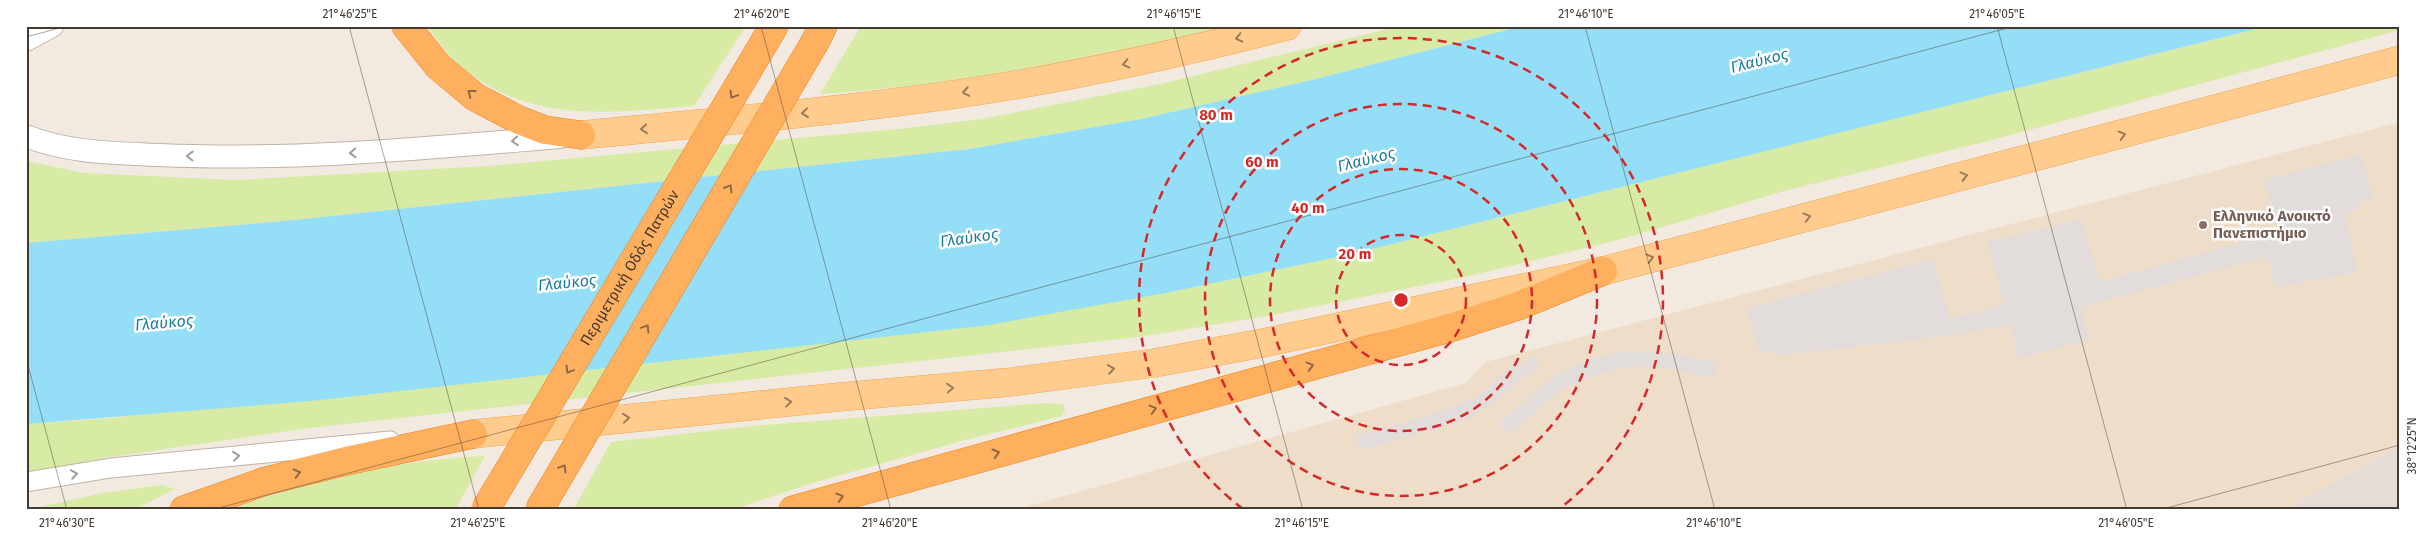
<svg xmlns="http://www.w3.org/2000/svg" width="2426" height="536" viewBox="0 0 2426 536" font-family="'Fira Sans',sans-serif">
<style>
.industrial{fill:#e4dcd6}
.education{fill:#edddc9}
.green{fill:#d7eba4}
.parking{fill:#e2ddda}
.water{fill:#95def7}
.lines{fill:none;stroke-linecap:round;stroke-linejoin:round}
.minor-casing{stroke:#c1b3a6;stroke-width:21}
.tertiary-casing{stroke:#c1b3a6;stroke-width:24}
.primary-casing{stroke:#eea752;stroke-width:29}
.motorway-casing{stroke:#ec8121;stroke-width:29}
.minor{stroke:#fff;stroke-width:19}
.tertiary{stroke:#fff;stroke-width:22}
.primary{stroke:#ffcc8d;stroke-width:28}
.motorway{stroke:#ffb05f;stroke-width:28}
.motorway-bridge-casing{stroke:#ec8121;stroke-width:29;stroke-linecap:butt}
.motorway-bridge{stroke:#ffb05f;stroke-width:28}
.oneway{stroke:#987c5a}
.oneway2{stroke:#8f6943}
.oneway3{stroke:#a29c98}
.ticks{fill:none;stroke:#443a31;stroke-width:1;stroke-opacity:0.45}
.ring{fill:none;stroke:#d62828;stroke-width:2.5;stroke-dasharray:9 6}
.education-dot{fill:#8d6e63;stroke:#fff;stroke-width:2}
.labels{text-anchor:middle;stroke-width:5;stroke-linejoin:round;paint-order:stroke}
.education-label{font-size:15px;font-weight:bold;fill:#785e54;stroke:#fff;text-anchor:start}
.street-label{font-size:15px;fill:#443a31;stroke:#fff}
.water-label{font-size:16px;font-style:italic;fill:#1f7d9f;stroke:#fff}
.centre{fill:#d62828;stroke:#fff;stroke-width:2.5}
.ring-label{font-size:15px;text-anchor:middle;font-weight:bold;fill:#d62828;stroke:#fff;stroke-width:5;stroke-linejoin:round;paint-order:stroke}
.neatline{fill:none;stroke:#443a31;stroke-width:2}
.ticks-label{font-size:12px;text-anchor:middle;fill:#443a31}
</style>
<rect width="100%" height="100%" fill="#f2eae1"/>
<!-- industrial -->
<path class="industrial" d="M2400 446V510H2285L2391 451Z"/>
<!-- education -->
<path class="education" d="M2400 122V446L2285 510H1014L1466 383 1486 362Z"/>
<!-- green -->
<path class="green" d="M427 26H746L694 106C605 113 520 126 450 56 442 47 434 36 427 26Z
M861 26H1228C1093 57 958 85 820 94Z
M1401 26H1522L1312 80 1141 119 969 149 284 221 26 243V161L84 173 236 180 488 166 898 129 982 119 1160 84Z
M2268 26H2400V30L1988 141 1784 191 1622 239 1465 277 1267 316 1139 337 309 428 110 457 26 473V424L112 418 1171 292 1352 254Z
M1046 403 1063 404 1065 411 1062 416 965 440 816 482 731 510H573L611 442 752 426Z
M485 456 455 510H230C311 479 399 460 485 456Z
M162 485 175 489 134 510H26L103 493Z"/>
<!-- parking -->
<path class="parking" d="M2361 154 2373 199 2358 202 2359 209 2345 214 2357 272 2276 287 2267 257 2081 307 2089 340 2019 358 2010 325 1955 335 1783 355 1758 350 1747 308 1933 259 1950 319 2004 305 1987 242 2081 219 2100 282 2243 242 2277 228 2264 180Z
M1640 351 1676 354 1717 363 1714 378 1670 369 1641 366 1620 368 1591 376 1560 391 1509 435 1498 424 1547 382 1577 364 1610 354Z
M1534 355 1541 363 1489 406 1464 421 1360 450 1355 436 1430 415 1470 400 1482 392 1515 362 1520 367Z"/>
<!-- water -->
<path class="water" d="M1522 26H2268L1352 254 1171 292 989 325 311 401 26 424V243L284 221 969 149 1141 119 1312 80Z"/>
<g class="lines">
<defs>
<path id="minor" d="M26 482 111 468 390 441"/>
<path id="tertiary" d="M26 40 52 26
M26 136C68 153 115 153 160 155 294 161 427 148 560 137"/>
<path id="primary" d="M581 135C706 123 832 112 957 94 1068 78 1178 54 1287 26
M473 434 839 397 1012 382 1154 363 1263 343 1603 271 2400 60"/>
<path id="motorway" d="M406 26 438 66 475 97 519 120 545 130 581 135
M815 42 823 26
M758 53 774 26
M184 510 266 481 346 461 473 434
M793 510 1453 327 1518 306 1603 271"/>
</defs>
<!-- minor casing -->
<use href="#minor" class="minor-casing"/>
<!-- tertiary casing -->
<use href="#tertiary" class="tertiary-casing"/>
<!-- primary casing -->
<use href="#primary" class="primary-casing"/>
<!-- motorway casing -->
<use href="#motorway" class="motorway-casing"/>
<!-- minor -->
<use href="#minor" class="minor"/>
<!-- tertiary -->
<use href="#tertiary" class="tertiary"/>
<!-- primary -->
<use href="#primary" class="primary"/>
<!-- motorway -->
<use href="#motorway" class="motorway"/>
<defs>
<g id="motorway-bridge">
<path id="s1" d="M485 510 758 53"/>
<path d="M539 510 815 42"/>
</g>
</defs>
<!-- motorway-bridge casing -->
<use href="#motorway-bridge" class="motorway-bridge-casing"/>
<!-- motorway-bridge -->
<use href="#motorway-bridge" class="motorway-bridge"/>
</g>
<!-- one-way arrows -->
<defs><path id="oneway-chevron" d="M-2-3.5L2.5 0L-2 3.5" fill="none" stroke-width="1.6" stroke-linecap="round" stroke-linejoin="round" transform="scale(1.25)"/></defs>
<g class="oneway">
<use href="#oneway-chevron" transform="translate(1239 38) rotate(167)"/>
<use href="#oneway-chevron" transform="translate(1126 64) rotate(167)"/>
<use href="#oneway-chevron" transform="translate(966 92) rotate(170)"/>
<use href="#oneway-chevron" transform="translate(805 113) rotate(174)"/>
<use href="#oneway-chevron" transform="translate(644 129) rotate(175)"/>
<use href="#oneway-chevron" transform="translate(2122 135) rotate(-15)"/>
<use href="#oneway-chevron" transform="translate(1964 176) rotate(-15)"/>
<use href="#oneway-chevron" transform="translate(1807 217) rotate(-15)"/>
<use href="#oneway-chevron" transform="translate(1650 258) rotate(-15)"/>
<use href="#oneway-chevron" transform="translate(1111 369) rotate(-8)"/>
<use href="#oneway-chevron" transform="translate(950 388) rotate(-5)"/>
<use href="#oneway-chevron" transform="translate(788 402) rotate(-6)"/>
<use href="#oneway-chevron" transform="translate(626 418) rotate(-6)"/>
</g>
<g class="oneway2">
<use href="#oneway-chevron" transform="translate(471 93) rotate(-142)"/>
<use href="#oneway-chevron" transform="translate(733 95) rotate(121)"/>
<use href="#oneway-chevron" transform="translate(729 188) rotate(-59)"/>
<use href="#oneway-chevron" transform="translate(646 328) rotate(-59)"/>
<use href="#oneway-chevron" transform="translate(1310 366) rotate(-15)"/>
<use href="#oneway-chevron" transform="translate(569 370) rotate(121)"/>
<use href="#oneway-chevron" transform="translate(1153 409) rotate(-16)"/>
<use href="#oneway-chevron" transform="translate(996 453) rotate(-16)"/>
<use href="#oneway-chevron" transform="translate(563 468) rotate(-59)"/>
<use href="#oneway-chevron" transform="translate(297 473) rotate(-14)"/>
<use href="#oneway-chevron" transform="translate(840 497) rotate(-16)"/>
</g>
<g class="oneway3">
<use href="#oneway-chevron" transform="translate(515 141) rotate(175)"/>
<use href="#oneway-chevron" transform="translate(353 153) rotate(177)"/>
<use href="#oneway-chevron" transform="translate(190 156) rotate(-179)"/>
<use href="#oneway-chevron" transform="translate(236 456) rotate(-6)"/>
<use href="#oneway-chevron" transform="translate(74 474) rotate(-9)"/>
</g>
<!-- ticks -->
<path class="ticks" d="M349 26 479 510M761 26 891 510M1173 26 1303 510M1585 26 1715 510M1997 26 2127 510M26 37 67 26M26 358 67 510M211 510 2015 26M2159 510 2400 445"/>
<!-- distance rings -->
<g class="ring">
<circle cx="1401" cy="300" r="65"/>
<circle cx="1401" cy="300" r="131"/>
<circle cx="1401" cy="300" r="196"/>
<path d="M1243 509A262 262 0 1 1 1559 509"/>
</g>
<!-- markers -->
<circle class="education-dot" cx="2203" cy="225" r="5"/>
<g class="labels">
<!-- education labels -->
<g class="education-label">
<text x="2213" y="221">Ελληνικό Ανοικτό<tspan x="2213" dy="17">Πανεπιστήμιο</tspan></text>
</g>
<!-- street labels -->
<g class="street-label">
<text dy="5" stroke="none"><textPath href="#s1" startOffset="282">Περιμετρική Οδός Πατρών</textPath></text>
</g>
<!-- water labels -->
<g class="water-label">
<text transform="translate(1759 60) rotate(-14)" y="6">Γλαύκος</text>
<text transform="translate(1366 159) rotate(-14)" y="6">Γλαύκος</text>
<text transform="translate(969 237) rotate(-8)" y="6">Γλαύκος</text>
<text transform="translate(567 282) rotate(-6)" y="6">Γλαύκος</text>
<text transform="translate(164 322) rotate(-5)" y="6">Γλαύκος</text>
</g>
</g>
<circle cx="1401" cy="300" r="8" class="centre"/>
<g class="ring-label">
<text x="1216" y="120">80 m</text>
<text x="1262" y="167">60 m</text>
<text x="1308" y="213">40 m</text>
<text x="1355" y="259">20 m</text>
</g>
<!-- border -->
<rect width="2426" height="536" fill="none" stroke="#ffffff" stroke-width="55"/>
<rect x="28" y="28" width="2370" height="480" class="neatline"/>
<g class="ticks-label">
<text x="350" y="18">21°46'25"E</text>
<text x="762" y="18">21°46'20"E</text>
<text x="1174" y="18">21°46'15"E</text>
<text x="1586" y="18">21°46'10"E</text>
<text x="1997" y="18">21°46'05"E</text>
<text transform="translate(2412 446) rotate(-90)" y="4">38°12'25"N</text>
<text x="67" y="527">21°46'30"E</text>
<text x="478" y="527">21°46'25"E</text>
<text x="890" y="527">21°46'20"E</text>
<text x="1302" y="527">21°46'15"E</text>
<text x="1714" y="527">21°46'10"E</text>
<text x="2126" y="527">21°46'05"E</text>
</g>
</svg>
